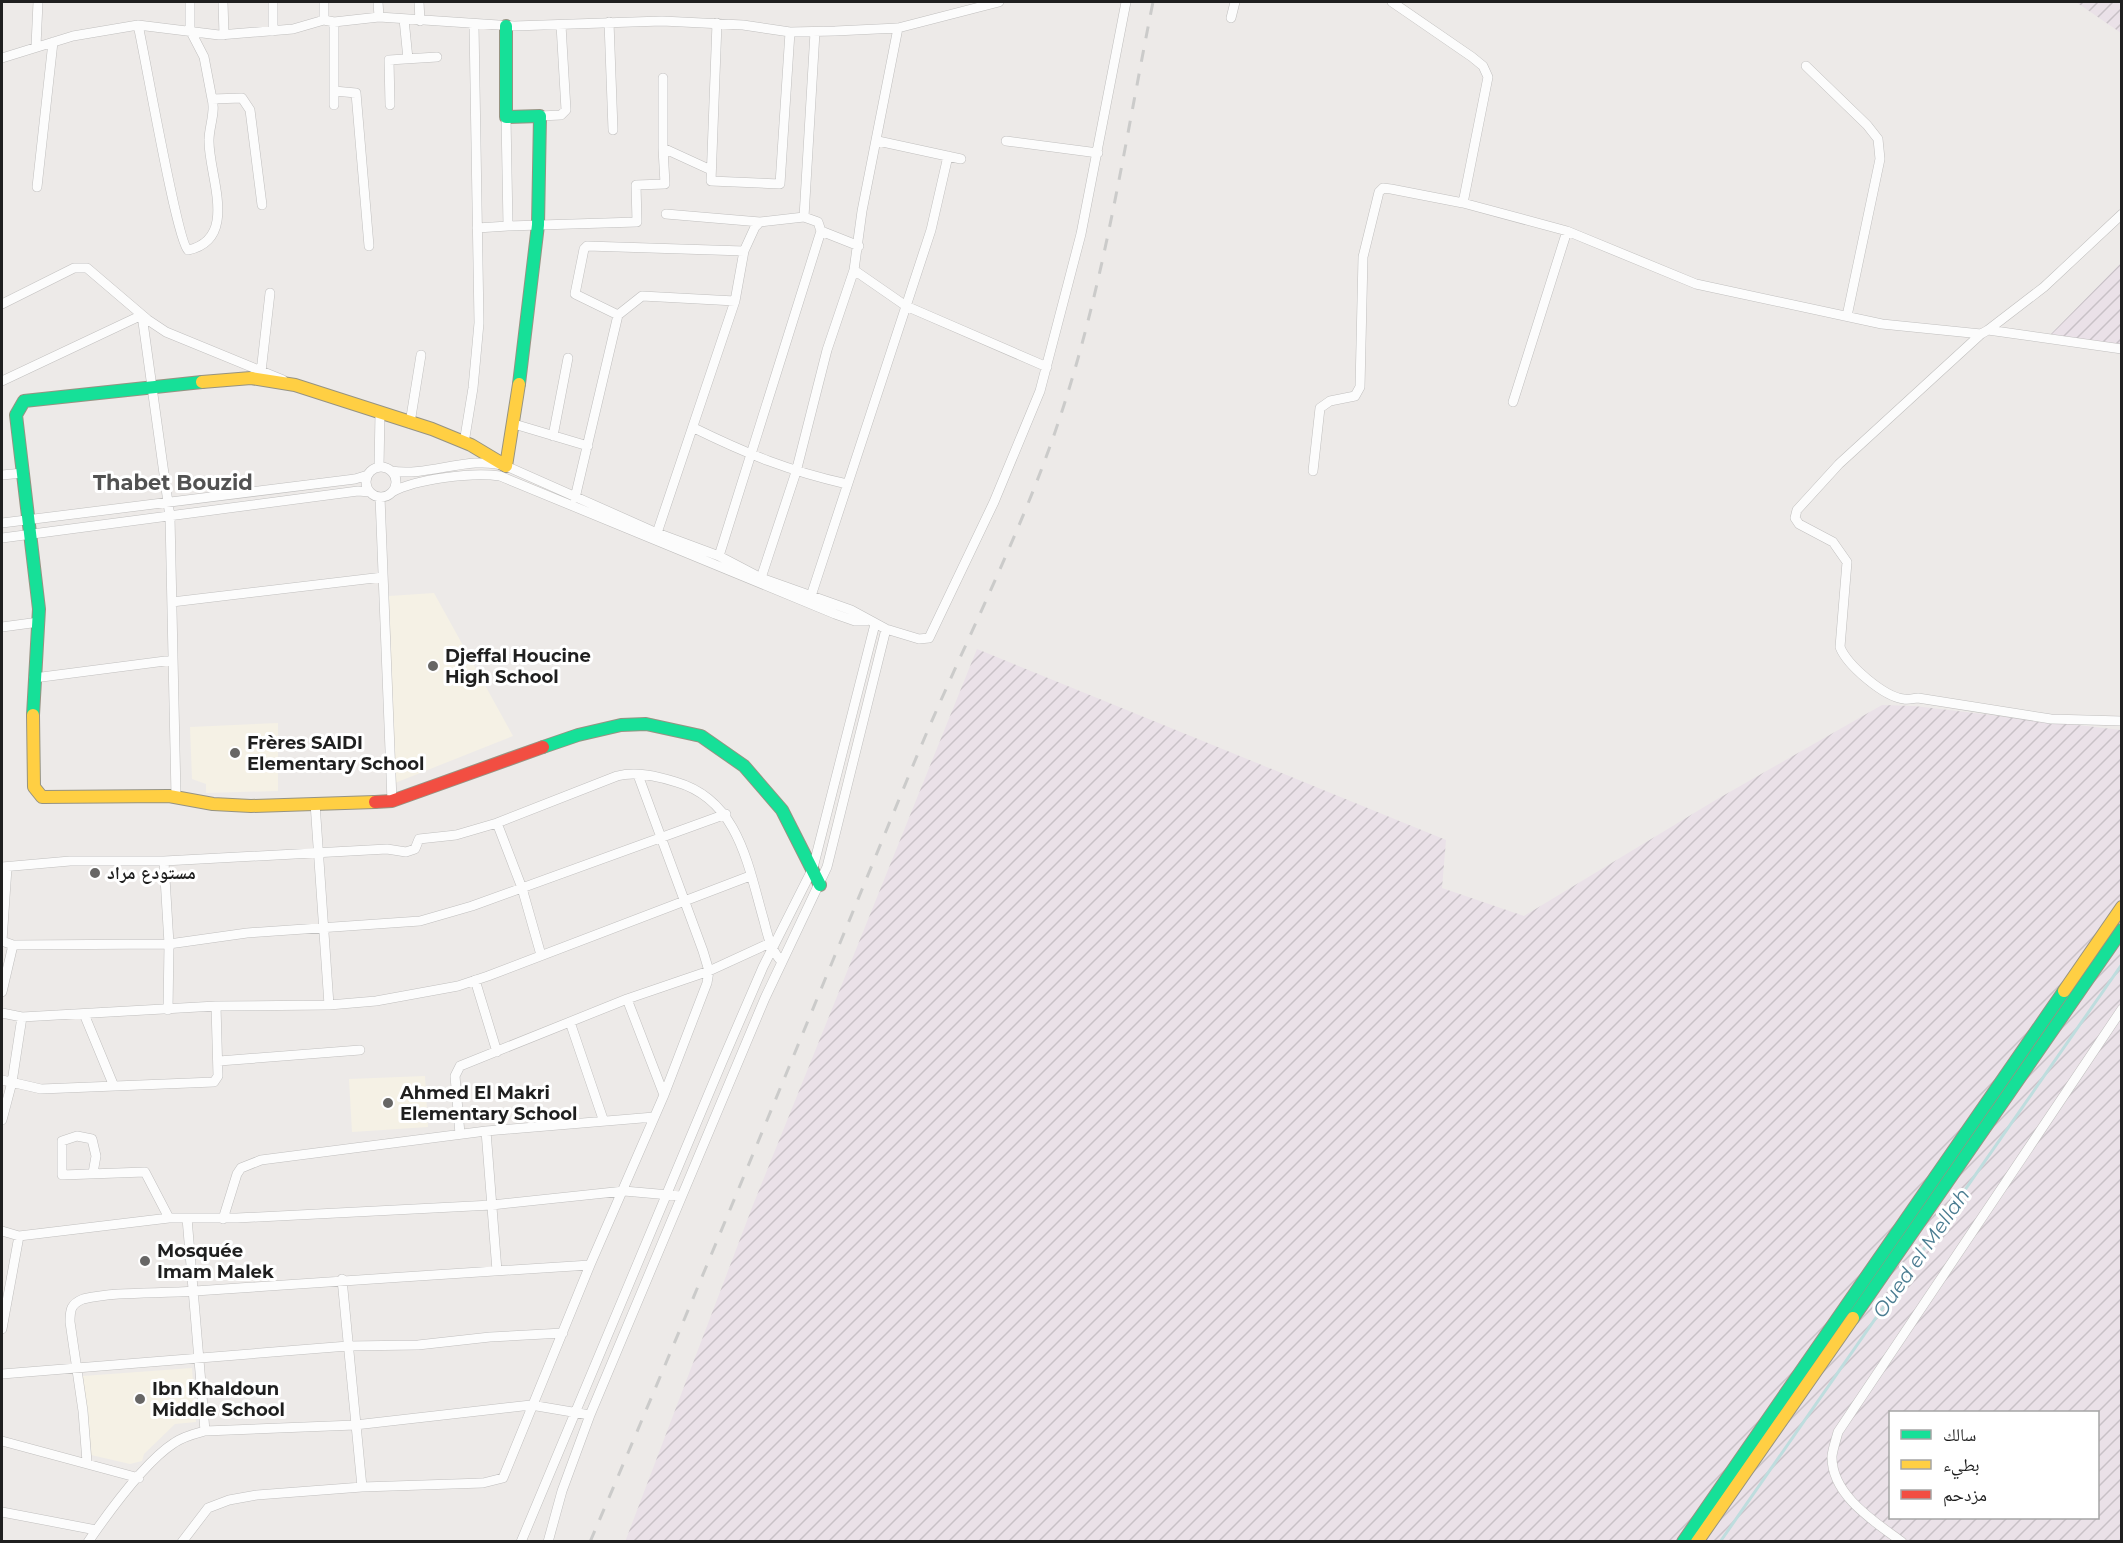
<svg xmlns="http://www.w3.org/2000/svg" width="2123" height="1543" viewBox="0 0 2123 1543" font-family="Montserrat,'Noto Naskh Arabic',sans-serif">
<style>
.industrial{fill:url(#industrial-furrows);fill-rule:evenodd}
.education{fill:#f5f1e5}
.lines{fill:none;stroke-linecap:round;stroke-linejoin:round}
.stream{stroke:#beddde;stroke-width:3}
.street-casing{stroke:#c0bfbe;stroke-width:10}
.fast-casing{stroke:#969382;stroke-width:14}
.slow-casing{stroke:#969382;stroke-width:14}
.jam-casing{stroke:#969382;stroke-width:14}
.street{stroke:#fcfcfc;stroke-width:9}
.fast{stroke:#16e098;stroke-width:12}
.slow{stroke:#ffcf43;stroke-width:12}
.jam{stroke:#f24e42;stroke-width:12}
.rail{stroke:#cbcbca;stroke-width:3;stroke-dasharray:12 12;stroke-linecap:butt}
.poi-dot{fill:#676665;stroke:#fff;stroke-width:2}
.labels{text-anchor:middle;stroke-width:6;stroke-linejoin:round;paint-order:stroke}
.poi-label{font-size:18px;font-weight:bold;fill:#1f1f1f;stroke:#fff;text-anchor:start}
.water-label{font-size:20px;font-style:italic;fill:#497c91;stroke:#fff}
.quarter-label{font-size:21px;font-weight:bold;fill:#525252;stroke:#fff}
</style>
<defs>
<pattern id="industrial-furrows" width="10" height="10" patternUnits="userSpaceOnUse" patternTransform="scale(1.5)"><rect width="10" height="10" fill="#eae1e8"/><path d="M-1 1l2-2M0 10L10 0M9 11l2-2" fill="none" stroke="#c8c1c7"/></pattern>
</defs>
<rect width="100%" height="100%" fill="#edeae8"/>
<!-- industrial -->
<path class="industrial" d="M2076 2H2121V33Z
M2121 263V354L2049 336Z
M977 649 1446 840 1442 888 1524 916 1714 801 1882 705 1914 706 2121 730V1541L625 1542 753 1205ZM1890 1412H2098V1518H1890Z"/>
<!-- education -->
<path class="education" d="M434 593 513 736 395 783 389 596Z
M278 723V791L206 793V784L192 779 190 727Z
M425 1076 428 1127 352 1132 349 1079Z
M192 1368 196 1422 175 1424 144 1454 142 1461 130 1464 91 1455 83 1376Z"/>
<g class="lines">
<!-- stream -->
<path class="stream" d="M1720 1542 2122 964"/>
<defs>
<path id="street" d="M190 2V30L204 57 212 99 242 98 250 110 262 205
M223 2 224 35
M273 2V31
M324 2V20
M378 2 379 17
M419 2 420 21
M1392 2 1472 57 1483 66 1488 77 1463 203 1567 231 1696 284 1882 324 1981 334 1988 330 2122 349
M1231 18 1235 2
M404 19 408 59
M334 22V105
M609 22 613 130
M717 23 711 181 780 184 790 32
M138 25C145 55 177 242 188 250 240 239 208 174 209 140 209 127 216 111 212 99
M36 46 38 2
M2 58 73 36 138 25 219 35 293 29 324 20 334 22 379 17 514 26 662 21 743 25 790 32 835 31 898 28 999 2
M1806 66 1867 125 1878 139 1880 159 1847 316
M663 78V148L711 170
M334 91 356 93 369 246
M390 105 389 60 437 57
M540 116 561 115 566 110 561 25
M878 141 961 159
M1006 141 1098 153
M37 187 53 42
M666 214 760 222
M508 226 637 222 636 185 665 184 663 148
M477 228 508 226 506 117
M821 231 859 246
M854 270 906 306 1047 367
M735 301 642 296 618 315 575 294 584 249 587 246 744 251
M2 304 74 268H87L148 320 166 332 283 380
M1988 330 2044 287 2122 214
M1981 334 1839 464 1797 510 1795 518 1799 524 1833 542 1847 562 1840 647C1847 665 1884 697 1904 699 1909 700 1914 698 1918 698L2051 719 2122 721
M261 372 270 293
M2 381 142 315 170 517 176 796
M1513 402 1567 231
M410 423 421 355
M514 424 588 446
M694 428C747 454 789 471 847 484
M553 436 568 358
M464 443 473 388 479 323 474 25
M379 467 380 413
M366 482a15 15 0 1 1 30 0a15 15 0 1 1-30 0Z
M391 471C430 477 468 455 506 466L657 533 719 556 761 578 851 610 886 629 919 639 929 638 994 502 1040 391 1081 234 1126 2
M1313 471 1320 408 1330 401 1355 396 1360 387 1363 257 1379 192 1383 188 1391 189 1463 203
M2 475 23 473
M392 492C416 479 472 472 500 476L835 614 855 621H866
M380 497 392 801
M575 498 618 315
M2 523 355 479 368 475
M657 533 735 301 744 251 755 227 760 222 804 217
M2 538 358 491 370 492
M719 556 821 231 818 222 804 217 815 32
M761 578 796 472 827 350 854 270 862 211 898 28
M811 596 931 230 948 156
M172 602 383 577
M2 627 39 622
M34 678 173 660
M315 803 329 1005
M497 823 522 888 541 955
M164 861 169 944 168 1010
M2 867 70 861H164L387 849 406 852 415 849 419 839 456 835 497 823 617 776C636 771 657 776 676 782 739 800 748 866 764 921 768 937 771 950 782 962
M2 941 13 945 169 944 247 933 420 921 472 906 726 814
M2 941 7 868
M475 980 497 1052
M2 992 13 945
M627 999 664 1095
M2 1013 22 1017 216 1006 329 1005 376 1001 458 986 488 976 750 876
M84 1014 113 1084
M570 1022 603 1119
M219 1061 360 1050
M2 1080 41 1089 214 1082 218 1076 216 1006
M2 1120 12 1082 22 1017
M486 1131 497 1271
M460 1134 455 1076 460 1066 627 999 709 971 770 943
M93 1173 96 1156 92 1139 77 1136 62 1141V1175L145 1172 169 1218
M187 1218 205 1431
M223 1219 237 1174 241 1168 261 1160 486 1131 654 1117
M2 1231 19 1236 169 1218H237L492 1205 624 1191 681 1196
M342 1279 362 1487
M2 1329 19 1236
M2 1374 348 1346 418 1345 490 1337 563 1333
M2 1441 139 1478
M87 1462 83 1411 70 1322C70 1309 71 1304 83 1299 120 1291 157 1294 195 1291 327 1282 458 1273 590 1265
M2 1512 96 1530
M88 1542C108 1513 146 1461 174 1443 184 1436 194 1434 205 1431L355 1425 531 1405 590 1415
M182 1542 208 1508 229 1500 257 1495 362 1487 483 1483 503 1478 590 1265 664 1095 707 983 709 971 703 951 638 775
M521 1542 722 1062 763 967 813 868 875 624
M548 1542 562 1491 590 1415 765 998 827 867 886 629
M1902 1542C1875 1522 1831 1495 1832 1456 1833 1448 1836 1440 1838 1432L2122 1009"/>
<path id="fast" d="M506 26V117L540 116 538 225 519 384
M33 715 39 609 16 415 24 401 202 382
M543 747 578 735 621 725 646 724 701 736 744 766 782 810 820 885
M1853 1318 2122 930
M1683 1542 2064 991"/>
<path id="slow" d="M202 382 251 378 295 385 432 429 471 445 506 466 519 384
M33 715 34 787 42 797 169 796 213 804 251 806 375 802
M2064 991 2122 907
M1697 1542 1853 1318"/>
<path id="jam" d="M375 802 392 801 543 747"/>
</defs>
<!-- street casing -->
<use href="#street" class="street-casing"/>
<!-- fast casing -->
<use href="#fast" class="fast-casing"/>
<!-- slow casing -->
<use href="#slow" class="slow-casing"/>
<!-- jam casing -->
<use href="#jam" class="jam-casing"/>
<!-- street -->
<use href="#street" class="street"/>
<!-- fast -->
<use href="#fast" class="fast"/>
<!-- slow -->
<use href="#slow" class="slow"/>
<!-- jam -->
<use href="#jam" class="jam"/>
<!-- rail -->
<path class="rail" d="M590 1542C701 1283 807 1023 914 763 963 644 1025 528 1064 405 1106 274 1126 136 1153 2"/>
</g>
<!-- markers -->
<g class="poi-dot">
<circle cx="433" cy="666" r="6"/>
<circle cx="235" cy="753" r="6"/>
<circle cx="95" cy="873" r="6"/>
<circle cx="388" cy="1103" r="6"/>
<circle cx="145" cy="1261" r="6"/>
<circle cx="140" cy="1399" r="6"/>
</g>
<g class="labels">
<!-- poi labels -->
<g class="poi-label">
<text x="445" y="662">Djeffal Houcine<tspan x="445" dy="21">High School</tspan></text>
<text x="247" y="749">Frères SAIDI<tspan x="247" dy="21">Elementary School</tspan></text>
<text x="107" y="879">مستودع مراد</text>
<text x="400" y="1099">Ahmed El Makri<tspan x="400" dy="21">Elementary School</tspan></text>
<text x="157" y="1257">Mosquée<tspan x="157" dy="21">Imam Malek</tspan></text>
<text x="152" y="1395">Ibn Khaldoun<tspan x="152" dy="21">Middle School</tspan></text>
</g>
<!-- water labels -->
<g class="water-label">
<text transform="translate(1921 1253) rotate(-55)" y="7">Oued el Mellah</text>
</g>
<!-- quarter labels -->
<g class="quarter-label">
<text x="173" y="490">Thabet Bouzid</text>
</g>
</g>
<!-- border -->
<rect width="2123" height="1543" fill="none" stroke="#1f1f1f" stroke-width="6"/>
<!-- legend -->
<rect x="1889" y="1411" width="210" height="108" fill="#ffffff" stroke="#a5a5a5" stroke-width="1.5"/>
<rect x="1901" y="1430" width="30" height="9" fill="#16e098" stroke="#a5a5a5" stroke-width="1.5"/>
<text x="1943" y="1441" font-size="18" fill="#1f1f1f">سالك</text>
<rect x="1901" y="1460" width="30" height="9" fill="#ffcf43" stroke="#a5a5a5" stroke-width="1.5"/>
<text x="1943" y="1471" font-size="18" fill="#1f1f1f">بطيء</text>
<rect x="1901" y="1490" width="30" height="9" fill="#f24e42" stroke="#a5a5a5" stroke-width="1.5"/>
<text x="1943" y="1501" font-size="18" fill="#1f1f1f">مزدحم</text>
</svg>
